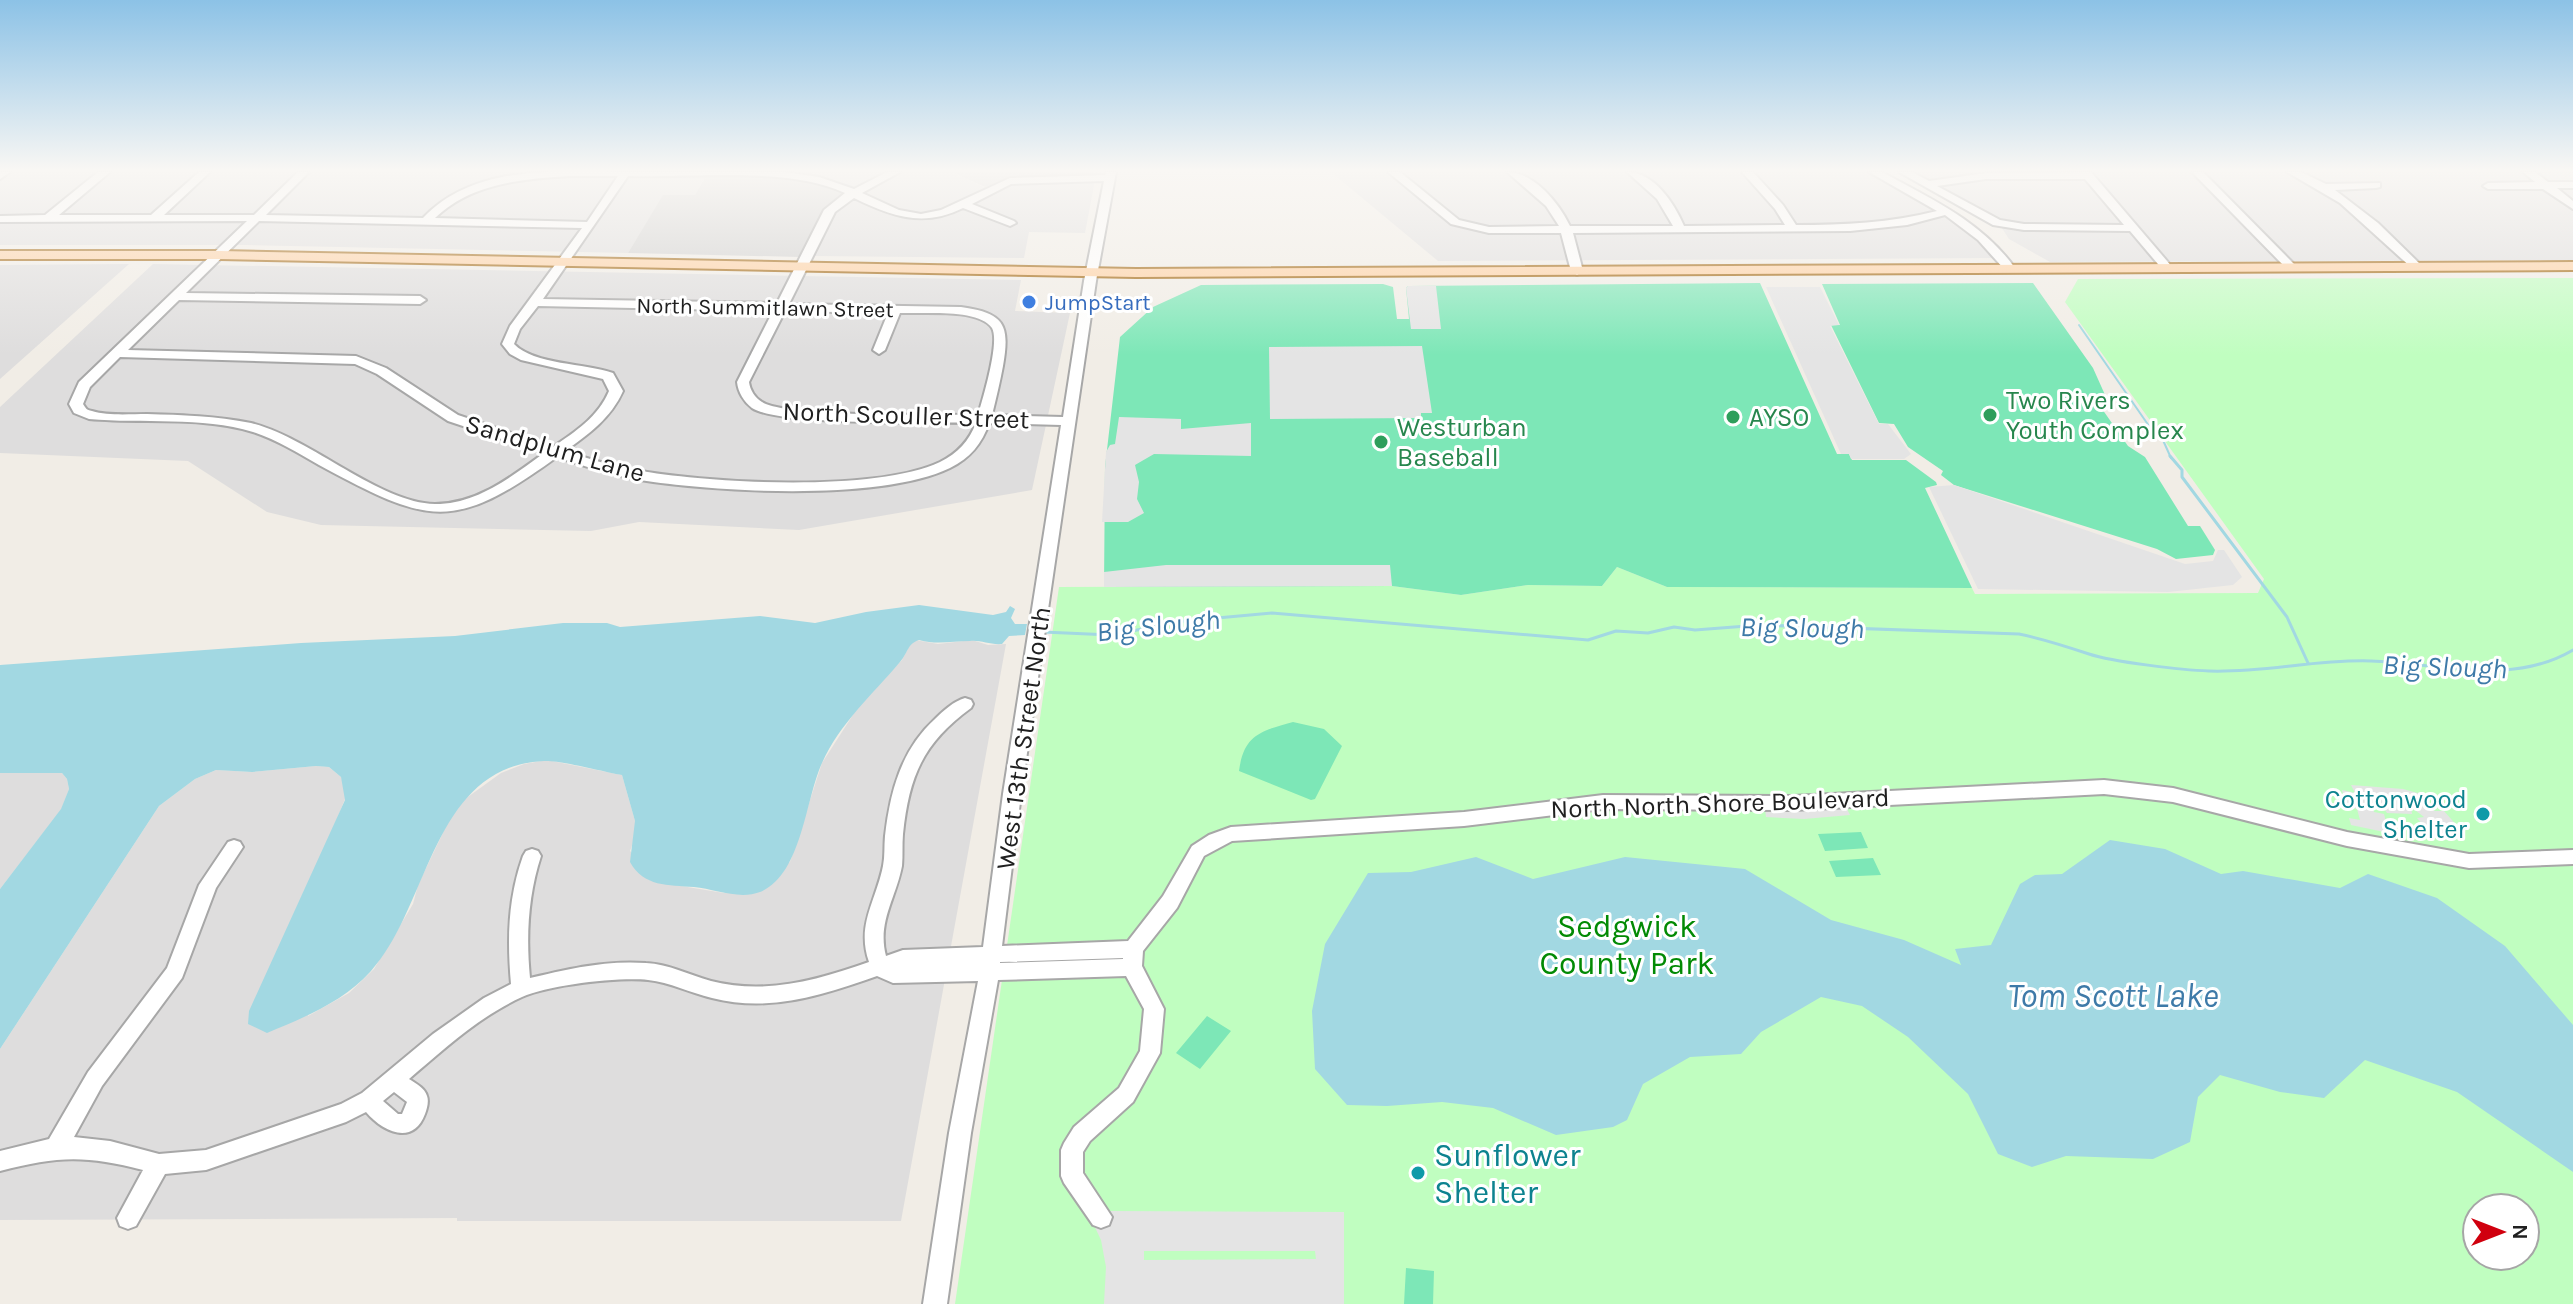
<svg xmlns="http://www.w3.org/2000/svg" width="2573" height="1304" viewBox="0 0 2573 1304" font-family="Karla,sans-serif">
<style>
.residential{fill:#dedddd}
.religious{fill:#cecece}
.park{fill:#c0fec0;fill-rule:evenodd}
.pitch{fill:#7de7b7}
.parking{fill:#e4e4e4;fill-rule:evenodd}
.water{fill:#a2d8e2}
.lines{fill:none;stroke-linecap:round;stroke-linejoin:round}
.stream-far1{stroke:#a2d8e2;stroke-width:2}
.stream{stroke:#a2d8e2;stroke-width:3}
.minor-casing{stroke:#a7a7a7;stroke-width:4}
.major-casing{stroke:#9c5d00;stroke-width:4}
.minor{fill:#fff;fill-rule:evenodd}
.major{fill:#ffce9d;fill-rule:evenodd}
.shop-dot{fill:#3f7fe0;stroke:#fff;stroke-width:3}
.leisure-dot{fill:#2e9e5b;stroke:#fff;stroke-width:3}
.culture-dot{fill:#0f9aa8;stroke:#fff;stroke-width:3}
.labels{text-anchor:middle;stroke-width:6;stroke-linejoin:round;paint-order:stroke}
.far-shop-label{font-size:22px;fill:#366cbe;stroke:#fff;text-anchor:start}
.far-street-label{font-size:22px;fill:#202020;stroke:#fff}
.leisure-label{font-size:26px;fill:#27864d;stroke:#fff;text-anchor:start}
.street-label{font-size:26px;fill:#202020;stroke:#fff}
.culture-label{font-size:26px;fill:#0d838f;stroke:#fff;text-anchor:end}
.water-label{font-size:28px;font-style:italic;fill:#3e7aa8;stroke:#fff}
.near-park-label{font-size:32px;fill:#028a04;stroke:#fff}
.near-culture-label{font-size:32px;fill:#0d838f;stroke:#fff;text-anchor:start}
.near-water-label{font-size:34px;font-style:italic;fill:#3e7aa8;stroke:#fff}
</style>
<rect width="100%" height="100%" fill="#f1ede6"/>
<!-- residential -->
<path class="residential" d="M0 172H708L695 195 663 196 628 253 247 245H0Z
M786 172H959L957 175 993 191 1018 182 1095 180 1085 233 1029 232 1024 258 813 256 839 208 863 192 835 181Z
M1331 172H1868L1966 228 1997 258 1438 261Z
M1910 172H2573V260L2050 262 2009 239 1996 219Z
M129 264 0 379V380V265Z
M153 264 1021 280 1015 311 1070 313 1032 490 799 530 639 522 591 531 321 525 267 512 188 461 0 453V407Z
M915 640 938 644 972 640 988 645 1006 644 901 1221H457V1218L0 1220V1049L159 806 195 779 216 770 252 772 316 766 329 767 341 777 347 794 328 841 308 1016 349 993 374 969 413 904 418 885 451 816 465 799 501 773 524 764 547 760 622 775 635 821 636 834 630 851 663 883 724 893 790 862 822 763 858 707 902 660 909 646Z
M53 771 62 773 67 779 69 789 61 810 0 889V773Z"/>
<!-- religious -->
<path class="religious" d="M959 172H1094L1093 176 1011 177 985 187 956 174Z
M754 175 807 181 846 194 825 211 800 257 628 253 663 195H695L706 176Z"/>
<!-- park -->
<path class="park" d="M2573 278V1304H955L1059 587 1392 586 1461 595 1528 585 1602 586 1617 567 1667 587 1972 588 1975 594 2258 593 2264 579 2065 302 2078 279ZM2477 1208H2525V1256H2477Z"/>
<!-- pitch -->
<path class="pitch" d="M1760 283 1837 454H1849L1852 460H1906L1936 482 1937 485 1925 488 1972 588 1667 587 1617 567 1602 586 1528 585 1461 595 1392 586 1104 587 1105 467 1120 337 1153 307 1201 285 1383 284 1393 287 1397 319H1409L1406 288 1408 286Z
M2033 283 2093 368 2110 406H2100L2128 446 2145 457 2188 526H2200L2215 550 2213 555 2176 559 2157 549 1954 485 1941 475 1943 471 1908 447 1894 424 1879 423 1831 325H1840L1822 284Z
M1293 722 1324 729 1342 746 1315 799 1311 800 1239 771C1244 734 1261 731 1293 722Z
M1861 832 1868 848 1825 851 1818 834Z
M1873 858 1881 875 1836 877 1829 861Z
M1207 1016 1231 1031 1200 1069 1176 1053Z
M1406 1268 1434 1271 1433 1304H1404Z"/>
<!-- parking -->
<path class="parking" d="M1408 286H1436L1441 329H1411L1406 288Z
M1766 287H1820L1839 325 1830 326 1879 424H1888L1911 454 1904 459H1851L1849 454H1841Z
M1422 346 1432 413H1421V418L1270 419 1269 347Z
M1119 417 1181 419V429L1251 423V456L1154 454 1135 465 1139 482 1137 499 1144 513 1128 522H1102L1106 452 1110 445 1115 444Z
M1954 485 2185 564 2213 561 2218 550H2224L2242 577 2233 585 2168 592 1978 589 1929 487Z
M1166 565H1390L1392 586 1104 587V572Z
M2351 785 2403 789 2421 794 2420 802 2435 811H2444L2465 835 2434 838 2417 818 2424 817 2411 807 2412 814 2387 813 2382 806 2373 808 2374 812 2384 814 2389 833 2351 825 2349 818 2360 820 2357 809 2346 806 2342 790 2355 793Z
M1846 807 1850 815 1804 819 1766 817 1765 809Z
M1109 1211 1344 1212V1304H1104L1106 1267 1101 1240 1093 1223ZM1144 1251H1315L1316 1259 1144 1260Z"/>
<!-- water -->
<path class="water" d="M919 605 993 615 1006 612 1010 606 1015 609 1011 618 1015 624H1027L1025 635 1009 636 1002 644C990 645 981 640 970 641 952 641 937 645 919 640 907 644 908 653 900 662 873 694 840 723 822 763 805 800 802 875 760 892 739 900 715 889 694 887 668 885 644 887 630 862L635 821 622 775C604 772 560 760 544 761 432 766 430 906 371 971 343 1002 305 1017 267 1033L248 1024 249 1011 345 800 341 777 329 767 316 766 252 772 216 770 195 779 159 806 0 1049V889L61 809 69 789 67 779 62 773H0V665L301 643 455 636 563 623H607L620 627 760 616 815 623 866 612Z
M2110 840 2165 849 2221 874 2243 871 2340 888 2368 874 2437 898 2505 946 2573 1025V1172L2457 1092 2365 1060 2324 1098 2280 1092 2220 1075 2198 1097 2190 1142 2153 1159 2066 1156 2032 1167 1998 1154 1968 1094 1908 1037 1862 1006 1821 997 1761 1032 1741 1054 1690 1057 1643 1084 1627 1120 1613 1127 1556 1135 1493 1108 1442 1102 1387 1106 1347 1105 1315 1069 1312 1011 1325 944 1368 873 1411 872 1476 857 1533 879 1625 857 1745 869 1831 920 1904 940 1961 965 1955 949 1991 945 2020 884 2035 875 2062 874Z"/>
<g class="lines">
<!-- stream-far1 -->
<path class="stream-far1" d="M2079 325 2149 426 2162 438 2171 458"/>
<!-- stream -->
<path class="stream" d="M2170 456 2182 470V477L2287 617 2308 663
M1043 632 1111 635 1184 621 1272 613 1588 640 1616 631 1648 633 1674 627 1695 630 1760 625 2019 634C2044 639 2065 646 2089 654 2113 662 2182 670 2209 671 2264 673 2317 659 2371 661 2440 663 2510 687 2573 650"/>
<defs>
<path id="minor" d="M0 172H10L0 179Z
M98 172H110L59 215H151L199 172H210L164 215H254L298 172H309L266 215 423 218C477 161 566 172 638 172 687 172 736 172 785 172L819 177 854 189 887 172H900L862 193 899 210 921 214 941 210 1010 178 1105 175 1106 172H1116L1096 281 1021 794 1002 946 1128 941 1163 896 1192 846 1209 835 1231 827 1464 812 1603 795 1793 796 2104 780 2173 788 2347 832 2469 854 2573 850V864L2469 868 2347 846 2173 802 2104 794 1793 810 1603 809 1464 826 1232 841 1204 856 1177 908 1143 951 1142 966 1164 1009 1160 1053 1133 1102 1090 1141 1083 1152V1173L1112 1217 1109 1225 1101 1228 1093 1225 1064 1183 1061 1176V1150L1064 1143 1074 1127 1119 1088 1140 1051 1144 1009 1126 976 998 980 971 1133 947 1304H923L949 1133 978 981 893 983 877 976C823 995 770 1013 712 998 690 993 670 982 648 980 617 977 550 985 522 997 480 1016 444 1049 409 1079 415 1083 425 1088 427 1096 429 1101 427 1109 425 1114 413 1146 383 1132 366 1112L346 1122 206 1170 165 1174 136 1226 128 1229 120 1226 117 1218 143 1170C86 1155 57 1156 0 1171V1151L49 1139 88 1072 167 968 199 885 228 842 234 840 240 842 243 847 216 888 182 978 102 1086 74 1137 110 1141 159 1154 206 1150 341 1104 362 1093 433 1034 484 998 511 984C507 939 508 898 523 856L526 851 532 849 538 851 541 856C528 896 526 936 530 978 568 969 606 960 646 963 669 964 689 975 711 981 766 995 818 980 869 962 856 925 876 901 883 866 885 856 884 846 885 836 890 792 901 750 935 719 943 711 954 701 965 698L971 700 973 704 971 708C923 743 909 776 903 834 902 845 903 855 902 866 896 898 877 922 886 956L903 950 983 947 1003 794 1061 425 989 423C982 444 970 458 950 468 880 502 710 492 634 479 607 474 582 465 557 457 453 533 428 524 319 465 298 453 277 440 253 432 201 416 143 424 89 419L74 413 69 404 79 382 247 221 0 222V216L45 215ZM570 176H618L587 222 435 218C471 183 522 179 570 176ZM628 176C693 178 787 166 845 193L824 210 777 303 543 299ZM1104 181 1084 281 1063 417 992 415C996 399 1000 382 1003 366 1010 325 1005 313 961 307L789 304 835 212 854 198C891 216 923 228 963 208L1010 226 1016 223 1014 221 972 204 1011 184ZM259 221 582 228 510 326 502 344 510 354 521 360 603 379 609 391C598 417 576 431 553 447L458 415 386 368 356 356 128 350 179 300 420 304 426 300 420 296 186 293ZM538 306 773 311 737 382C738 392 744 402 752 408 779 426 935 422 976 423 969 441 958 453 940 462 874 493 702 483 630 469 608 465 587 458 565 451 589 434 611 418 623 391L613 373C585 363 534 365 514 344L520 329ZM785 311 888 313 873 350 879 354 885 350 900 313C921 314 979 308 992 328 1000 342 983 398 978 415 941 414 786 418 762 402 755 398 750 390 749 382ZM120 357 355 364 377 374 448 421 544 453C511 477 477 504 435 504 379 503 309 437 251 423 216 416 182 415 147 414 130 414 108 416 92 411 86 410 86 408 83 404L90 387ZM1123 958V959L1000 963V962ZM394 1092 407 1102 402 1114H398L383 1101Z
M1388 172H1400L1459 220 1489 227 1559 226 1546 206 1507 172C1534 172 1559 203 1570 226H1673L1657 199 1627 172C1654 172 1674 203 1684 226L1785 225 1775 209 1742 172H1753L1783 205 1796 225C1844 225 1890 223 1937 211L1869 172H1882C1931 199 1981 221 2015 268L2005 270 1978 240 1945 215 1907 225 1850 231 1573 233 1583 271 1577 275 1571 271 1561 233H1489L1451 224Z
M1899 172H1912L1929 181 1986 173 2091 172 2173 268 2163 270 2130 231 2024 230 1993 225ZM1986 179H2085L2124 225 2024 224 2000 220 1937 186Z
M2192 172H2203L2294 264V268H2286Z
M2287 172H2301L2326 184 2380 183V187L2376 188 2335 190 2378 223 2421 265V269H2413L2340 203Z
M2523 172H2535L2548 182H2573V188H2557L2573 201V209L2543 189H2488L2483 186 2488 183 2535 182Z"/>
<path id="major" d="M0 251H220L1136 269 2573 262V270L1136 277 220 259H0Z"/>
</defs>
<!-- minor casing -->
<use href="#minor" class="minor-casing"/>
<!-- major casing -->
<use href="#major" class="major-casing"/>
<!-- minor -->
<use href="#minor" class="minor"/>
<!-- major -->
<use href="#major" class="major"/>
</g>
<!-- sky -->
<linearGradient id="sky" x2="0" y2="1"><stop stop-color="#8cc2e6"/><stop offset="0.48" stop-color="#f9f7f4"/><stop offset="1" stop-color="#f9f7f4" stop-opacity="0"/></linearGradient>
<rect width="2573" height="355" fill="url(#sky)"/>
<!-- markers -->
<circle class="shop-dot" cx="1029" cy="302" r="8"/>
<g class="leisure-dot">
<circle cx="1990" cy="415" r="8"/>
<circle cx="1733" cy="417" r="8"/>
<circle cx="1381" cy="442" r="8"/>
</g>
<g class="culture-dot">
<circle cx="2483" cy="814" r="8"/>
<circle cx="1418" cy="1173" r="8"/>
</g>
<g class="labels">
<!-- far-shop labels -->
<g class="far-shop-label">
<text x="1045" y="310">JumpStart</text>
</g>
<!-- far-street labels -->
<g class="far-street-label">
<text transform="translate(765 307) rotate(1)" y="8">North Summitlawn Street</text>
</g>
<!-- leisure labels -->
<g class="leisure-label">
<text x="2006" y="409">Two Rivers<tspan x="2006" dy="30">Youth Complex</tspan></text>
<text x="1749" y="426">AYSO</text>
<text x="1397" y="436">Westurban<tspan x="1397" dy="30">Baseball</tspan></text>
</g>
<!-- street labels -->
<g class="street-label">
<text transform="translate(906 415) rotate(2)" y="9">North Scouller Street</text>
<text transform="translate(555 448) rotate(16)" y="9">Sandplum Lane</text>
<text transform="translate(1023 738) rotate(-82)" y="9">West 13th Street North</text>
<text transform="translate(1720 803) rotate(-2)" y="9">North North Shore Boulevard</text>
</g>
<!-- culture labels -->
<g class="culture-label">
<text x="2467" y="808">Cottonwood<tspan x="2467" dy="30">Shelter</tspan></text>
</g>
<!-- water labels -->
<g class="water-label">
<text transform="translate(1158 625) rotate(-6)" y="10">Big Slough</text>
<text transform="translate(1802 627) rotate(1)" y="10">Big Slough</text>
<text transform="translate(2445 666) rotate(2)" y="10">Big Slough</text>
</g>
<!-- near-park labels -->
<g class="near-park-label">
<text x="1627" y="937">Sedgwick<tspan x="1627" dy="37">County Park</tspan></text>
</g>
<!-- near-culture labels -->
<g class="near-culture-label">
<text x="1434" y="1166">Sunflower<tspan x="1434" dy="37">Shelter</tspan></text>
</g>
<!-- near-water labels -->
<g class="near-water-label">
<text x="2113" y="1007">Tom Scott Lake</text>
</g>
</g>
<!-- north arrow -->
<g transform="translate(2501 1232) rotate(90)"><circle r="38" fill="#ffffff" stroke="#a6a6a6" stroke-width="2"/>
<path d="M0-6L14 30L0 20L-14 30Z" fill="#d0000e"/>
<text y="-12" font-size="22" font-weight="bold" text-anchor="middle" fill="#202020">N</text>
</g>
</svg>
